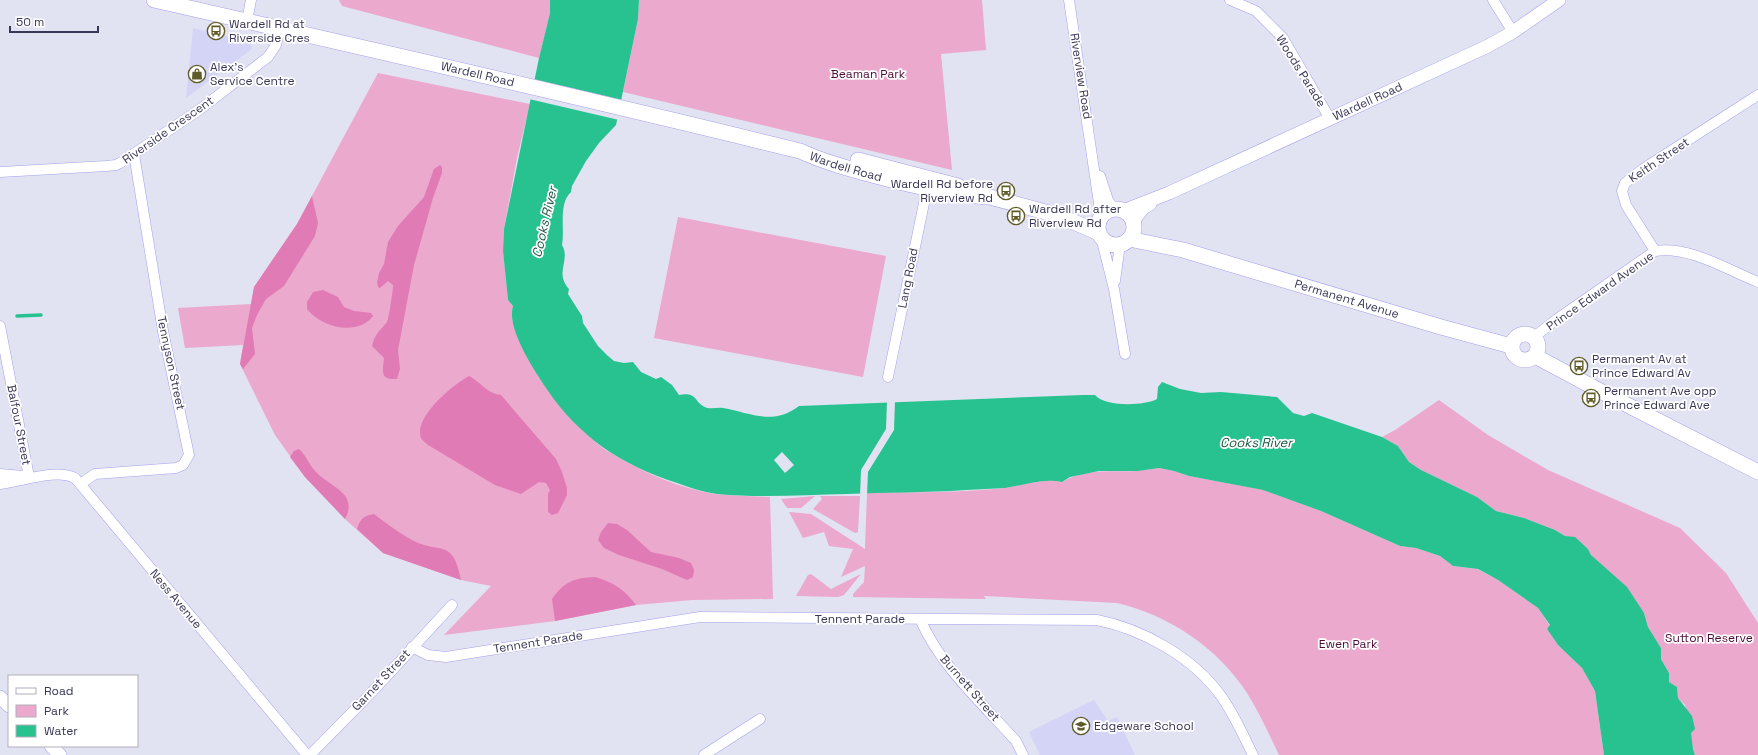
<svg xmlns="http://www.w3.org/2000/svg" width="1758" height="755" viewBox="0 0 1758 755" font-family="'Space Grotesk',sans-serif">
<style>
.built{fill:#d4d4f6}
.green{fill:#eba9cd}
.forest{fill:#e07bb6}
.water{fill:#28c290}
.pier{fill:#e1e2f2}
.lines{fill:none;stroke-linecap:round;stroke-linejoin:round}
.stream{stroke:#28c290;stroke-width:3.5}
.minor-casing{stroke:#a3a0eb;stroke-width:11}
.tertiary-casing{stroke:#a3a0eb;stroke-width:14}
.secondary-casing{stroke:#a3a0eb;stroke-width:16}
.minor{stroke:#fff;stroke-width:10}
.tertiary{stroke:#fff;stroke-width:13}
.secondary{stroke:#fff;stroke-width:15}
.labels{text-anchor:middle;stroke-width:3.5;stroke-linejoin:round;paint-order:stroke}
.poi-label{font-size:12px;fill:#383756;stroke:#fff;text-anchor:start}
.street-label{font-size:12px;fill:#383756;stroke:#fff}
.park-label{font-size:12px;fill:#4b0c36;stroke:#fff}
.water-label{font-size:13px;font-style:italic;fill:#1f5742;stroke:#fff}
</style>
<rect width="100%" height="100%" fill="#e1e2f2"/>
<!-- built -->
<path class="built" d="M193 28 250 42 252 49 186 98Z
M1094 700 1108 721 1117 717 1135 755H1040L1029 732Z"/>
<!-- green -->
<path class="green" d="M339 0H550V13L539 58 342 6Z
M639 0H982L986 50 941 54 952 170 623 92 638 19Z
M378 73 530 104 517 158 504 229 503 251 508 300 513 306C508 323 521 342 528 357 541 384 560 407 581 427 590 436 599 447 611 453 642 472 679 488 715 494 733 496 752 496 770 497L773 599 692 600 636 605 555 621 444 635 491 586 461 580 383 553 345 519 305 477 275 435 240 364 243 345 185 348 178 308 251 304 254 287 297 224Z
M678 217 886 256 863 377 654 338Z
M1439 400 1488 435 1548 470 1680 528 1726 573 1758 623V755H1695L1693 749 1685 705 1678 698 1677 687 1669 682V673L1661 659V648L1648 627 1644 613 1591 555 1588 549 1575 538 1565 536 1555 530 1524 518 1496 511 1477 497 1421 470 1409 462 1398 446 1382 437 1395 430Z
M1159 468 1174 471 1189 476 1264 490 1321 511 1400 546 1416 548 1440 556 1453 566 1477 569 1498 580 1538 608 1550 626 1547 629 1558 645 1582 668 1595 691 1604 755H1279C1269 734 1259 712 1247 693 1218 648 1169 615 1117 603L984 596 986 599 853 597V594L864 582 865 566 841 577 853 549 829 546 824 532 803 538 789 512 811 514 865 549 867 493C913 492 959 493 1005 488 1025 485 1042 478 1062 482 1084 468 1112 472 1137 471 1144 470 1152 469 1159 468Z
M815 496 801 508H787L781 499Z
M820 496H860L858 532 855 533 813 509 822 499Z
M811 574 831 589 861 574 844 595 838 597 796 596 808 575Z"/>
<!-- forest -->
<path class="forest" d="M440 165 442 167V173L433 198 414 265 398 350 400 369 397 379C379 380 383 371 384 358L372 346C375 333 380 331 387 322 389 318 393 291 393 285L388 281 380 288 378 287 377 282 379 273 384 264 388 242 398 226 424 197 434 169Z
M312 196 318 223 315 236 284 286 266 299 257 315 252 328 255 354 243 369 240 364 254 287 297 224Z
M323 290 338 297 344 307 354 311 371 313 373 316C357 337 321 327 307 309V302L313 292Z
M469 376C482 383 486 393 501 395L556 459 562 472 567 488V495L558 513 552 515 548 512V494L550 490 546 483 539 482 521 494 495 485 428 445C426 443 422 440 421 438 413 417 454 384 469 376Z
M299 449C306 455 309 465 316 472 330 487 359 493 345 519L305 477 290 457 294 451Z
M374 514C386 523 399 533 412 540 440 555 453 537 461 580L383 553 357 529C360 519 363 516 374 514Z
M608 523 617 524 627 530 651 552 679 558 691 563 694 570 693 577 687 580 662 569 619 555 604 548 598 540 601 532Z
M595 577C613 582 625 590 636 605L555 621 552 599C565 581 574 578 595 577Z"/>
<!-- water -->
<path class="water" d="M550 0H639L638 19 616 125 599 143 586 161 572 186 571 192C558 204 565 229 562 245 571 260 554 272 569 289L568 294 582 316 583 323 598 346 608 356 614 361 624 363 633 362 641 372 656 379 661 377 672 385 679 395C697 391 694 402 705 407 710 410 717 407 723 408 751 413 773 426 799 406L1083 395H1095C1105 407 1144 406 1157 399L1158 387 1162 382 1180 389 1201 393 1221 392 1277 397 1293 413 1304 416 1312 413 1382 437 1398 446 1409 462 1421 470 1477 497 1496 511 1524 518 1555 530 1565 536 1575 537 1588 549 1591 555 1627 587 1644 613 1648 627 1661 648V659L1669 673V682L1677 687 1678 698 1692 716 1695 729 1691 733 1693 749 1695 755H1604L1595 691 1582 668 1558 645 1547 629 1550 625 1538 608 1498 580 1478 569 1453 566 1440 556 1416 548 1400 546 1321 511 1263 490 1189 476 1174 471 1159 468 1138 471H1099L1070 477 1062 482C1043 478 1025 485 1005 488 992 489 979 489 966 490 926 493 886 492 847 494 803 495 760 498 717 494 704 492 690 488 677 483 621 465 579 437 546 388 534 370 506 328 513 306L508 300 503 251 504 229 539 58 550 13Z"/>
<!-- pier -->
<path class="pier" d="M533 79 623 100 619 120 529 99Z
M887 401H895L894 430 868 472 867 495 860 496 861 470 886 429Z
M782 452 794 465 785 473 774 460Z"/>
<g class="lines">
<!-- stream -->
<path class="stream" d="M17 316 41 315"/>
<defs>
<path id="minor" d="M1069 0 1101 217
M1230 0 1256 11 1283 38 1330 119
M1493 0 1513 32
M247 21 251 0
M0 172 106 166 116 165 120 163 199 110 268 57 276 45 280 28
M1100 176 1108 200 1114 209
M1101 237 1114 289 1125 354
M1655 251 1626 205 1622 191 1625 183 1643 169 1758 95
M1115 281 1120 244
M0 326 29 477
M1534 337 1557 319 1655 251C1691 246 1725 269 1758 282
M888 377 928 184
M0 474 23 476
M0 484C21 482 56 468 75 478L307 755
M80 484 95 474 176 468 183 465 189 455 163 331 134 154
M920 619C941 667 982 703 1016 741L1023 755
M412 647 428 655 446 657 700 617 1097 620C1143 629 1194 658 1221 696 1234 714 1243 735 1253 755
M310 755 372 692 452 605
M704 755 760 719"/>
<g id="tertiary">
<path id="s1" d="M1123 211 1169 193 1488 46 1513 32 1559 0"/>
<path d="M1133 221 1143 208 1150 204"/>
<path d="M0 697 9 706"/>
<path d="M51 746 60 755"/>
</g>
<g id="secondary">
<path id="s2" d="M154 0C370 49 585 98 800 151 824 162 850 169 876 176 913 186 949 194 987 197"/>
<path d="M858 160 958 186"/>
<path d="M979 194 1060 216 1099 233"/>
<circle cx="1116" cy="227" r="18"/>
<path id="s3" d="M1129 239 1183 250 1441 327 1511 346"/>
<circle cx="1525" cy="347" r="13"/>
<path d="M1535 356 1604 393 1758 472"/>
</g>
</defs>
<!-- minor casing -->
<use href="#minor" class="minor-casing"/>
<!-- tertiary casing -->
<use href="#tertiary" class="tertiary-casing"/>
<!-- secondary casing -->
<use href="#secondary" class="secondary-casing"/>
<!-- minor -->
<use href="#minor" class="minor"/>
<!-- tertiary -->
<use href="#tertiary" class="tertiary"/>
<!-- secondary -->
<use href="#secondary" class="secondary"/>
</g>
<!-- icons -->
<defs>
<symbol id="bus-ring" viewBox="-11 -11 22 22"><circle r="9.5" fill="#fff" stroke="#605c29" stroke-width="1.5"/><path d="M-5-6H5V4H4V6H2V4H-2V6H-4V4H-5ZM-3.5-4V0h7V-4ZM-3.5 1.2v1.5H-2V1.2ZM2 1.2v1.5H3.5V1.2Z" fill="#605c29"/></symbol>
<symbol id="shop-ring" viewBox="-11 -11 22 22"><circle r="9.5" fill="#fff" stroke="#605c29" stroke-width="1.5"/><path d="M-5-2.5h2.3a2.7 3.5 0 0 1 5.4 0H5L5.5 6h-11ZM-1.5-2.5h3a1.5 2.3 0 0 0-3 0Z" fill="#605c29"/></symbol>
<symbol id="school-ring" viewBox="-11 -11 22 22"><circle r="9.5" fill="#fff" stroke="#605c29" stroke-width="1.5"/><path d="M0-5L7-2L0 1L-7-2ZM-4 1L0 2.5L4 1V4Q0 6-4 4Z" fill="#605c29"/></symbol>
</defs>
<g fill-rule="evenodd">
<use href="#bus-ring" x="206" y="21" width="20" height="20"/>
<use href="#shop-ring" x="187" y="64" width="20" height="20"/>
<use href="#bus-ring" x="996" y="181" width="20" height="20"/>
<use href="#bus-ring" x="1006" y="206" width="20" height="20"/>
<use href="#bus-ring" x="1569" y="356" width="20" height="20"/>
<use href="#bus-ring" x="1581" y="388" width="20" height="20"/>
<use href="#school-ring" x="1071" y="716" width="20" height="20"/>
</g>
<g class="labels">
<!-- poi labels -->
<g class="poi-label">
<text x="229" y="28">Wardell Rd at<tspan x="229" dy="14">Riverside Cres</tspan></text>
<text x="210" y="71">Alex's<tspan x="210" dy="14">Service Centre</tspan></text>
<text x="993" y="188" text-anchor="end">Wardell Rd before<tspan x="993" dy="14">Riverview Rd</tspan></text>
<text x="1029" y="213">Wardell Rd after<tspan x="1029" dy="14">Riverview Rd</tspan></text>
<text x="1592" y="363">Permanent Av at<tspan x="1592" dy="14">Prince Edward Av</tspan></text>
<text x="1604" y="395">Permanent Ave opp<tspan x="1604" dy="14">Prince Edward Ave</tspan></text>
<text x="1094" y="730">Edgeware School</text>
</g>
<!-- street labels -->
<g class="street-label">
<text transform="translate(1301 71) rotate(58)" y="4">Woods Parade</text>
<text dy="4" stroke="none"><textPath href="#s2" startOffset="332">Wardell Road</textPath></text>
<text transform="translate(1081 76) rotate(81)" y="4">Riverview Road</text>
<text dy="4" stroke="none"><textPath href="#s1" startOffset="268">Wardell Road</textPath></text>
<text transform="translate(168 130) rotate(-35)" y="4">Riverside Crescent</text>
<text transform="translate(1659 160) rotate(-34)" y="4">Keith Street</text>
<text dy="4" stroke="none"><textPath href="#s2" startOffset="712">Wardell Road</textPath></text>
<text transform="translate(908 278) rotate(-79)" y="4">Lang Road</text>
<text transform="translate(1600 291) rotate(-35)" y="4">Prince Edward Avenue</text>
<text dy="4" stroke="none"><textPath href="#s3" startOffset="226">Permanent Avenue</textPath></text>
<text transform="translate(171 363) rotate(78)" y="4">Tennyson Street</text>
<text transform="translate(19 425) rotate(79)" y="4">Balfour Street</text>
<text transform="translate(176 599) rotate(50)" y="4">Ness Avenue</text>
<text x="860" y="623">Tennent Parade</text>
<text transform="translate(538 642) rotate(-9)" y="4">Tennent Parade</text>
<text transform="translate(381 680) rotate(-47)" y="4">Garnet Street</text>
<text transform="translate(970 688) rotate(49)" y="4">Burnett Street</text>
</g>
<!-- park labels -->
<g class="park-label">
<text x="868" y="78">Beaman Park</text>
<text x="1709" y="642">Sutton Reserve</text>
<text x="1348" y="648">Ewen Park</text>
</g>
<!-- water labels -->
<g class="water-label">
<text transform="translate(544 222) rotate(-77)" y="5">Cooks River</text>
<text x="1256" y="447">Cooks River</text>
</g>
</g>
<!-- legend -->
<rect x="8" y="675" width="130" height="72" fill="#ffffff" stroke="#afafbb"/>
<rect x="16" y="688" width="20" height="6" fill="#ffffff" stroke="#afafbb"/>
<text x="44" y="695" font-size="12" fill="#383756">Road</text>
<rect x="16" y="705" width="20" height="12" fill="#eba9cd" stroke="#afafbb"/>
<text x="44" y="715" font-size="12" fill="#383756">Park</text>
<rect x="16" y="725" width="20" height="12" fill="#28c290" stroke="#afafbb"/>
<text x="44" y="735" font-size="12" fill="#383756">Water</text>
<!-- scale -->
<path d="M10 26v6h88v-6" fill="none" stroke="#383756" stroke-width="2"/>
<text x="16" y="26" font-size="12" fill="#383756" stroke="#ffffff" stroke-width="3" paint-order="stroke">50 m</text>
</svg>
